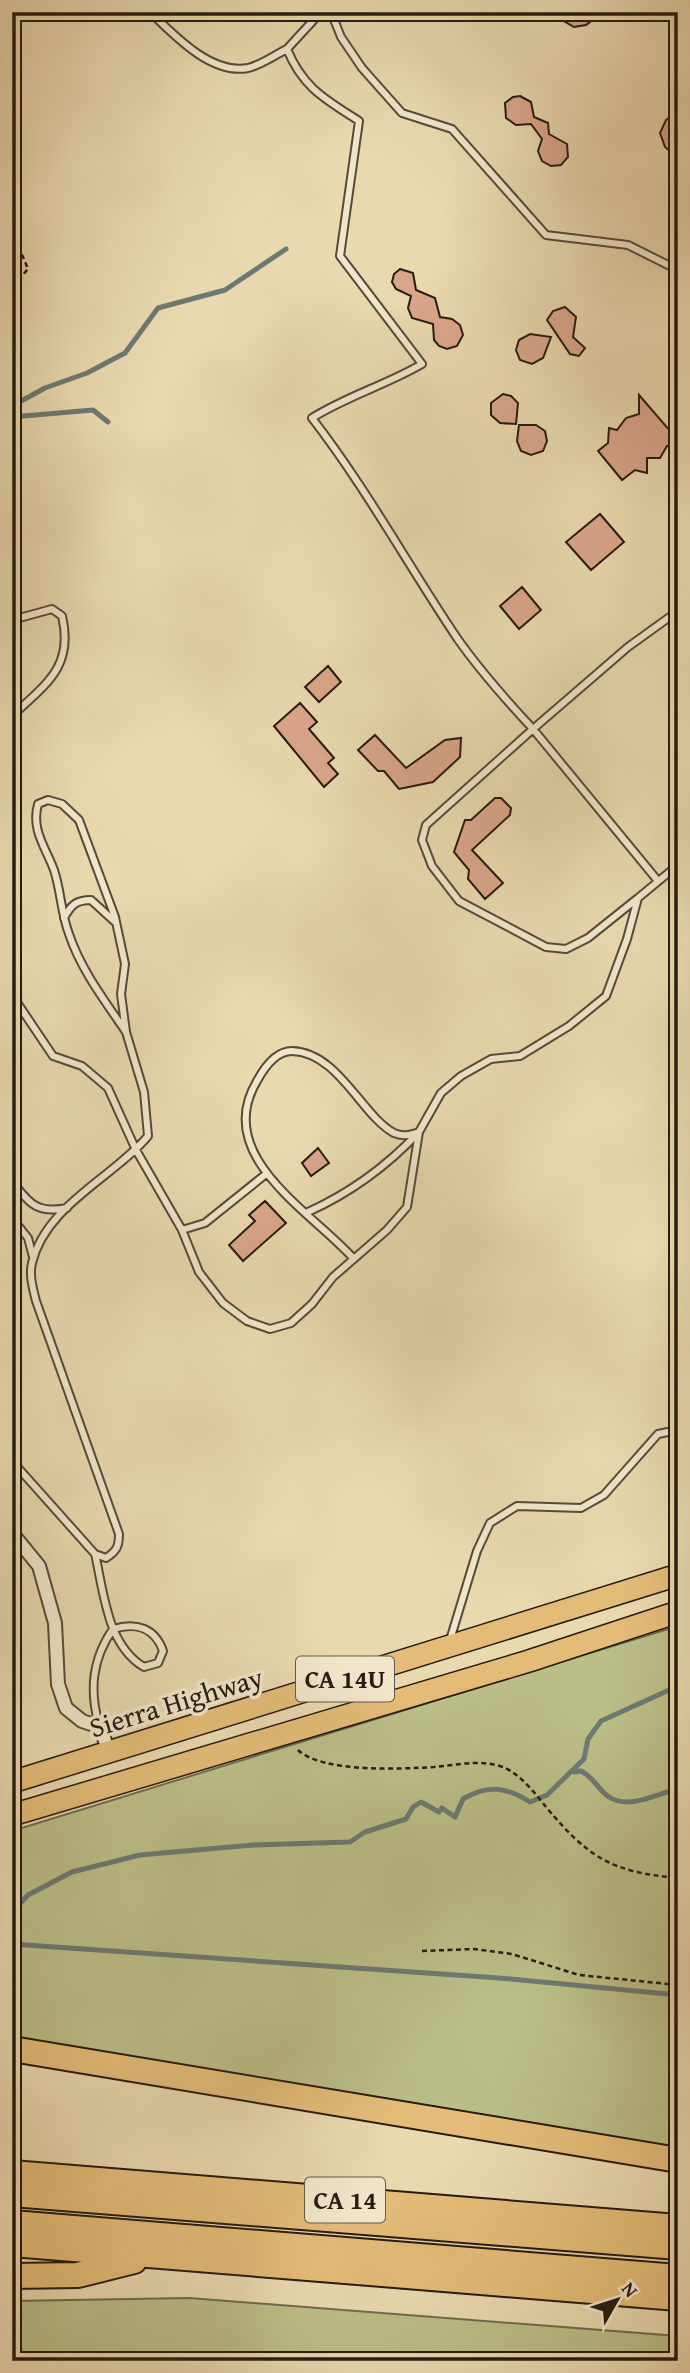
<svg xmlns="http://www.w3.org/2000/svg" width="690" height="2373" viewBox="0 0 690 2373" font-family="'Gentium Book Plus',serif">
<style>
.green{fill:#bbbe87;stroke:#706c4d;stroke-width:2}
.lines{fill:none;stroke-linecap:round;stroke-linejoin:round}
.stream{stroke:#6d7975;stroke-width:5}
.building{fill:#dba58b;stroke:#261b13;stroke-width:2}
.lane-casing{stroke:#574a3a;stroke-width:10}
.street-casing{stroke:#574a3a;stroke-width:16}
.primary-casing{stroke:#261b13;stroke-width:24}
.highway-casing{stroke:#261b13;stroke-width:28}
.path{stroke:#261b13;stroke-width:2.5;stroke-dasharray:5 3.5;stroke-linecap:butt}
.lane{stroke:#f1e6cb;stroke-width:6}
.street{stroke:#f1e6cb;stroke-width:12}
.primary{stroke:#e4bc78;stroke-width:21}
.highway{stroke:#e4bc78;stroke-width:24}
.labels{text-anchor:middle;stroke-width:7;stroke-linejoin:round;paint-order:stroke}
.shield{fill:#f1e6cb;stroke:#63584a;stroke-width:2}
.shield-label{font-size:26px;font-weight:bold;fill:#261b13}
.street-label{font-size:28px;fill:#261b13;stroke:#f1e6cb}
</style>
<rect width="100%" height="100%" fill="#e9d9af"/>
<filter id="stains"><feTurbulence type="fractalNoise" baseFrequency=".00286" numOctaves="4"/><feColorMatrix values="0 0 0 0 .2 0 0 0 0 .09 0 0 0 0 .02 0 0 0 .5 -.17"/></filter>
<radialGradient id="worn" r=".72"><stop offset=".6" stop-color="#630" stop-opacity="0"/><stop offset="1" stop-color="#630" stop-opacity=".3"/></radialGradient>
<!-- green -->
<path class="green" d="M678 1626V2150L12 2037V1831Z
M189 2298 678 2336V2361H12V2301Z"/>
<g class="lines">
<!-- stream -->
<path class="stream" d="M12 406 45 388 87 373 125 353 158 308 225 290 286 249
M12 417 93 410 108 422
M574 1772 581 1771C594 1777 598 1790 609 1797 629 1810 656 1794 678 1789
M12 1912 28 1895 72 1872 140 1855 253 1845 350 1842 365 1832 406 1819 413 1807 421 1802 439 1812 442 1808 455 1817 463 1799C488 1784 506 1787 530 1802L547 1795 584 1759 588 1739 601 1721 678 1686
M12 1944 499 1978 678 1995"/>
</g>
<!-- building -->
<path class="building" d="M548 12H603L586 25 574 27Z
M520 96 531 102 534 117 548 123 549 134 567 144 568 157 561 165 551 166 542 161 538 151 542 139 531 124 516 125 506 118 505 103 513 97Z
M678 110V158L665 147 660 133 666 120Z
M400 269 413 273 416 290 435 298 440 317 452 319 460 325 463 335 457 346 447 349 439 346 434 340 433 324 412 318 408 308 411 296 396 289 392 282 394 274Z
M565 307 576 317 573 337 585 348 579 356 570 354 547 320 553 311Z
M530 334 551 337 543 358 532 364 520 360 516 350 519 340Z
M503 394 511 396 518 403 516 424 500 423 491 415V403Z
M639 395 678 440V445L667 446 660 458H647V473L635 470 622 480 598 451 608 443 609 428 617 430 626 418 639 414Z
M519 425H536L545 431 547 441 543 451 531 455 521 451 517 441Z
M600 514 624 542 591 570 566 542Z
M522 587 541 610 519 629 500 606Z
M328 666 341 682 319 702 305 687Z
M300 703 317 722 309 729 334 758 328 763 338 774 324 787 274 726Z
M375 735 406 768 445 740 461 738 460 757 433 782 399 789 384 771H378L358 750Z
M495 798H501L511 808 510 815 472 850 503 883 485 899 468 879 469 870 454 852 465 820H471Z
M318 1148 329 1163 311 1176 302 1163Z
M265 1201 286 1223 243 1261 229 1245 255 1221 249 1215Z"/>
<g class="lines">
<defs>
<path id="lane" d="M150 12C174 35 211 75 248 68 261 65 275 55 287 49
M321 12 287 49C303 88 325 99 359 121L340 256 422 364C386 385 347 396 312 418 366 488 408 565 457 638 480 671 506 700 533 729L426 825 422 840 432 866 459 901 546 947 566 949 588 938 638 898
M331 12 341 37 362 68 402 113 452 129 546 235 628 245 678 270
M12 620 52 609 62 616C74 667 46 684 12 716
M658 881 533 729 628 647 678 611
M64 918C71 905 76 900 91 900L114 921
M12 995 53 1056 82 1066 108 1088 136 1150 182 1230 199 1272 223 1303 247 1321 270 1329 291 1323 312 1304 333 1277 387 1230 407 1207 419 1132 441 1093 461 1076 491 1059 520 1056 569 1026 606 996 627 939 638 898 678 865
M12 1181C29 1204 38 1214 67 1208
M308 1212C350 1193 386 1167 418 1133
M12 1218 28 1238 33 1257
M182 1230 205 1223 266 1174
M354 1259C311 1211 212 1156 257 1081 264 1068 276 1051 292 1051 338 1052 362 1116 394 1133 403 1137 410 1135 419 1132
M12 1461 95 1554 106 1558C117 1551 119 1546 119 1534L36 1301C33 1289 29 1275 32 1263 46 1205 113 1178 148 1136L144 1092 126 1032 121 994 125 964 115 917 79 820 62 804 48 800 38 804C31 830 45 846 54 870 61 891 61 913 69 934 81 970 105 1001 126 1032
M95 1554C104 1593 107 1645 144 1667L158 1663 163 1651C155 1628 136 1622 113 1629 92 1659 89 1690 99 1725
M450 1640 477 1551 490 1523 517 1506 581 1508 604 1495 658 1434 678 1430"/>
<path id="street" d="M12 1533 39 1566 55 1623 58 1684 66 1708 82 1721 100 1727 109 1752"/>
<path id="primary" d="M12 1782 678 1575
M12 1815 529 1661 678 1612"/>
<path id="highway" d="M12 2049 678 2160
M12 2173 678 2227
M12 2194 678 2247
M12 2223 678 2277
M12 2244 678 2298
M12 2276 78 2275 134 2261"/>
</defs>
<!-- lane casing -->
<use href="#lane" class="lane-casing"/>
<!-- street casing -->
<use href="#street" class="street-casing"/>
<!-- primary casing -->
<use href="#primary" class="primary-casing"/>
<!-- highway casing -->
<use href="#highway" class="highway-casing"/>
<!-- path -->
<path class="path" d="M12 231 28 269 12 287
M298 1750C323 1773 400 1769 434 1767 457 1765 480 1759 503 1767 520 1774 535 1793 546 1807 589 1858 611 1872 678 1878
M422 1951 474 1949 512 1954 579 1975 678 1985"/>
<!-- lane -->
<use href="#lane" class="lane"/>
<!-- street -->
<use href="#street" class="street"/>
<!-- primary -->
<use href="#primary" class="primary"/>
<!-- highway -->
<use href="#highway" class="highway"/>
</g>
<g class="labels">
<!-- shield labels -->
<g class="shield">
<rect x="296" y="1656.5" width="98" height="45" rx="5"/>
<rect x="305" y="2177.5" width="80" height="45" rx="5"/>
</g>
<g class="shield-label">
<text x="345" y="1688">CA 14U</text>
<text x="345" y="2209">CA 14</text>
</g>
<!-- street labels -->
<g class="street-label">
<text transform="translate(176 1702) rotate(-17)" y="10">Sierra Highway</text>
</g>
</g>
<!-- margin -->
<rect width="690" height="2373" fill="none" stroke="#e9d9af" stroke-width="42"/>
<rect x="14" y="14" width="662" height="2345" fill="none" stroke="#261b13" stroke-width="3.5"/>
<rect x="21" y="21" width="648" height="2331" fill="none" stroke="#261b13" stroke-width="2"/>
<!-- north arrow -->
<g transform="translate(617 2300) rotate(51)" stroke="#f1e6cb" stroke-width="5" paint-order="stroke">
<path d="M0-5L12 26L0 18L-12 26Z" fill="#261b13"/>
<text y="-10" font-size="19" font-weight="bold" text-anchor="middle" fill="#261b13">N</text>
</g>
<rect width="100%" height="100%" filter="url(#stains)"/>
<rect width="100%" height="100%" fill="url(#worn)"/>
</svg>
